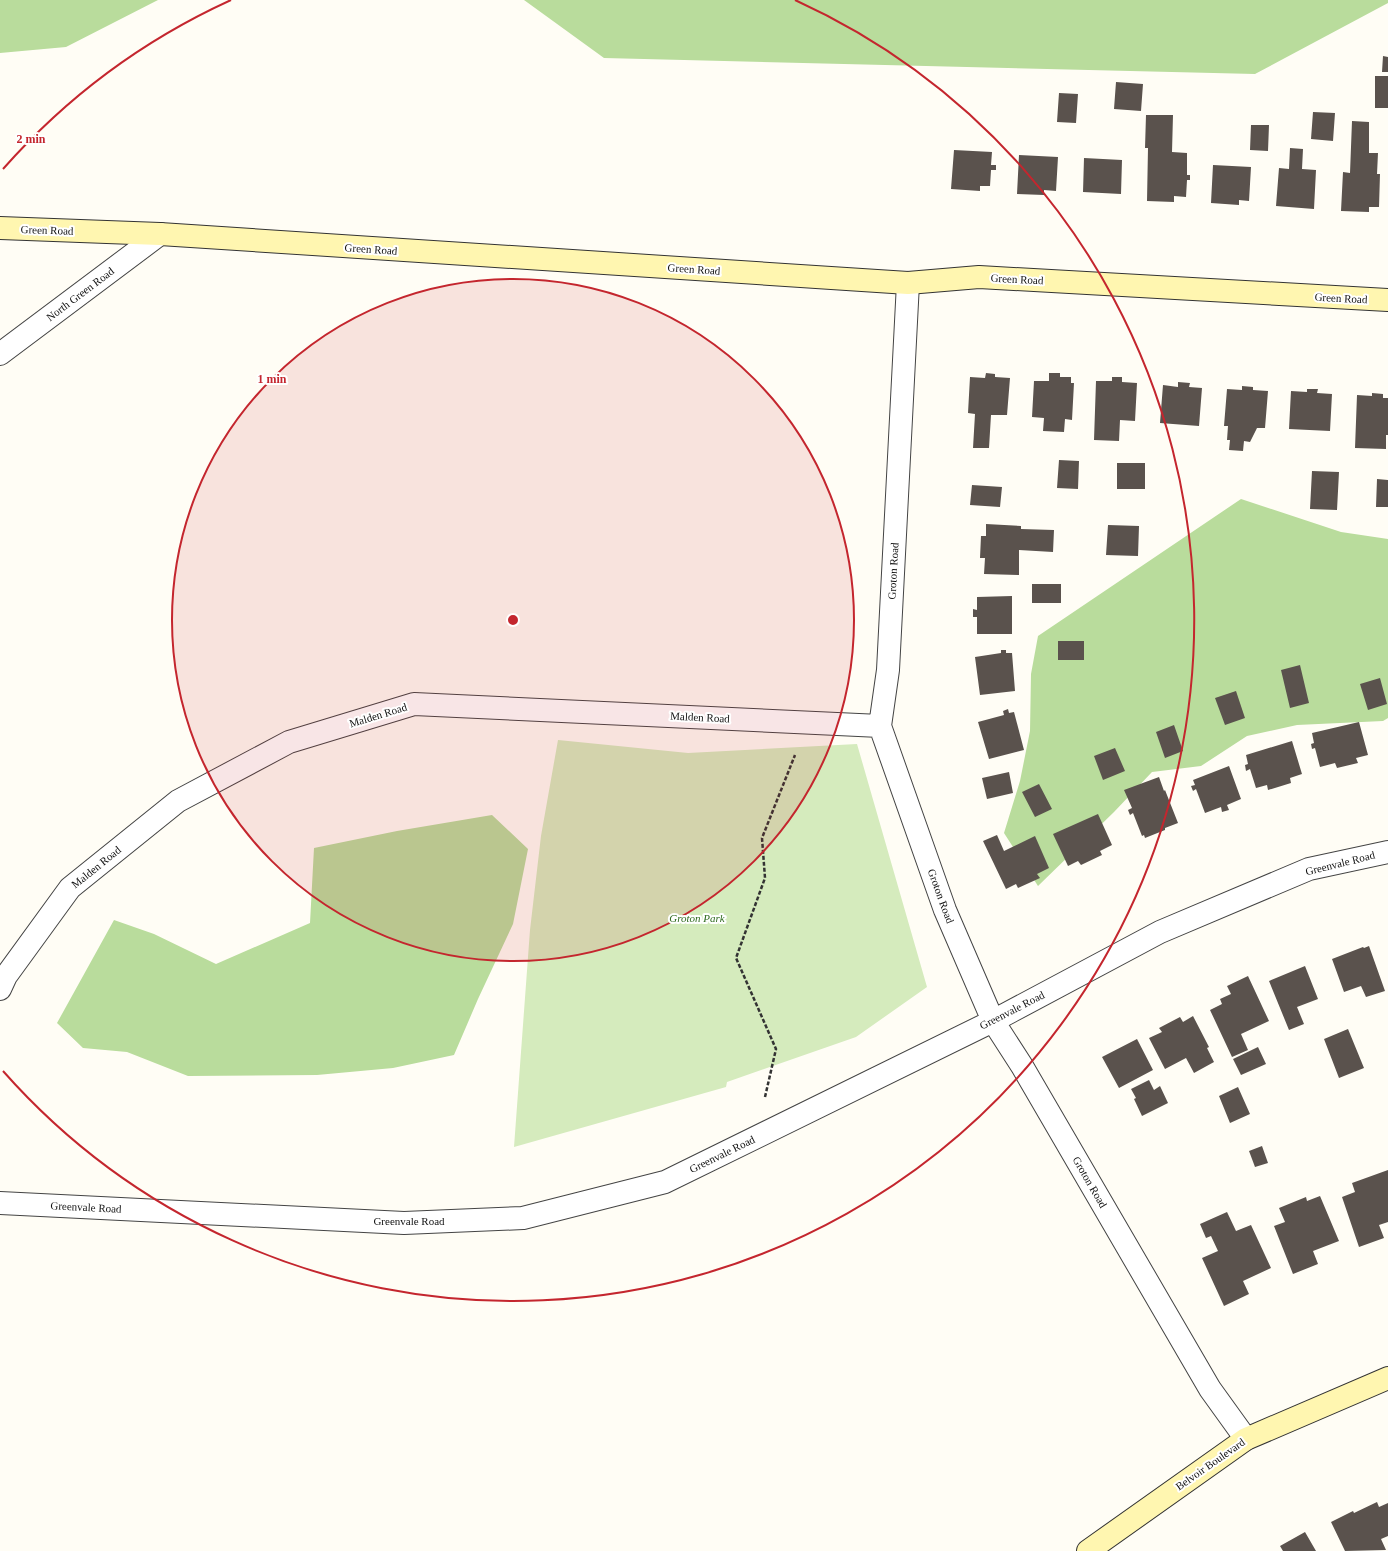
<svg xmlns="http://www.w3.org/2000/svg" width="1388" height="1551" viewBox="0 0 1388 1551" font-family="'Times New Roman',serif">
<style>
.green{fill:#d5ebbd}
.forest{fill:#b9dc9c}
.building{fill:#5a524d}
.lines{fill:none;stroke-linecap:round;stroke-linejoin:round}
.street-casing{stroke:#444;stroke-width:24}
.secondary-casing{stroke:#333;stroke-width:24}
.path{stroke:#333;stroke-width:2.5;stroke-dasharray:4 2;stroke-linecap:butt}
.street{stroke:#fff;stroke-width:22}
.secondary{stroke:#fff6b0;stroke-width:22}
.ring{fill:none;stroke:#c4262e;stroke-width:2}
.labels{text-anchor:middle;stroke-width:4;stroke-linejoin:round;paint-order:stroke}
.street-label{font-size:11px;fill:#111;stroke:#fff}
.park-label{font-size:11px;font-style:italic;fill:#2f6b1f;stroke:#fff}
.centre{fill:#c4262e;stroke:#fff;stroke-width:2}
.ring-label{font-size:12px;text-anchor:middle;font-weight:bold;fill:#c4262e;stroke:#fff;stroke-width:4;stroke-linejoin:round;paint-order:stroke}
</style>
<rect width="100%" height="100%" fill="#fffdf5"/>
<!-- green -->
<path class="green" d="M558 740 688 753 857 744 927 987 856 1037 727 1082 726 1087 514 1147 530 930 541 836Z"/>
<!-- forest -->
<path class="forest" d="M0 0H158L66 47 0 53Z
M524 0H1388V3L1255 74 604 58Z
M1241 499 1341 532 1388 539V718L1383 721 1297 725 1247 736 1201 766 1152 772 1114 812 1038 886 1004 833 1020 781 1030 731 1031 674 1038 636Z
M492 815 528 849 513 924 478 999 454 1055 393 1068 317 1075 188 1076 127 1052 83 1048 57 1023 114 920 154 934 216 964 310 923 314 848 397 831Z"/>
<!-- building -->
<path class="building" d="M1383 56 1388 57V72H1382Z
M1375 76H1388V108H1375Z
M1116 82 1143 84 1141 111 1114 109Z
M1059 93 1078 94 1076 123 1057 122Z
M1313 112 1335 113 1333 141 1311 139Z
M1146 115H1173L1172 152 1187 153V175H1190V180H1187L1186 197 1174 196V202L1147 201 1148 148H1145Z
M1352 121 1369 122V153H1378L1377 174H1380L1379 207H1369V212L1341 211 1343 172 1350 173Z
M1251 125H1269L1268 151 1250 150Z
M1290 148 1303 149 1302 169 1316 170 1314 209 1276 206 1279 168 1289 169Z
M954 150 992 152 991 165H996V170H991L990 186H980V191L951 189Z
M1019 155 1058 157 1056 191 1044 190V195L1017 194Z
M1084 158 1122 160 1121 194 1083 192Z
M1213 165 1251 167 1249 201 1239 200V205L1211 203Z
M986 373 995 374V377L1010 378 1007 415H991L989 448H973L975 414 968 413 970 377 985 378Z
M1049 373H1060V377H1071V383H1074L1072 420 1065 419 1064 432 1043 431 1044 418 1032 417 1034 381H1049Z
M1112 377H1122V382L1137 383 1135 421 1120 420 1119 441 1094 440 1096 381H1112Z
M1178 382 1190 383 1189 387 1202 388 1199 426 1160 423 1163 385 1178 387Z
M1242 386 1253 387V390L1268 391 1265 428H1257L1250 442 1244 441 1243 451 1229 450 1230 440H1227L1228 426H1224L1227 389 1242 390Z
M1307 389H1318L1317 393 1332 394 1330 431 1289 429 1291 391 1307 392Z
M1372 393 1383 394V398H1388V435H1386V449L1355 448 1357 395 1372 396Z
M1059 460 1079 461 1078 489 1057 488Z
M1117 463H1145V489H1117Z
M1312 471 1339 472 1337 510 1310 509Z
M1377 479 1388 480V507H1376Z
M972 485 1002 487 1000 507 970 505Z
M986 524 1021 526V529L1054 530 1053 552 1019 550V575L984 574 985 558H980L981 536H986Z
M1108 525 1139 526 1138 556 1106 555Z
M1032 584H1061V603H1032Z
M1012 596V634H977V617H973V609L977 610V597Z
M1058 641H1084V660H1058Z
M1001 650H1006V653H1012L1015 691 980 695 975 657 1001 653Z
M1300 665 1309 703 1290 708 1281 670Z
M1380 678 1387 704 1368 710 1360 684Z
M1236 691 1245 718 1225 725 1215 698Z
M1008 709 1009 713 1014 712 1024 750 989 759 978 722 1004 715 1003 711Z
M1359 722 1368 755 1356 758 1358 763 1337 768 1335 763 1320 767 1315 748 1312 749 1311 744 1314 743 1312 733Z
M1174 725 1183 751 1165 758 1156 732Z
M1292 741 1302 774 1290 778 1291 783 1268 790 1267 785 1256 788 1250 769 1246 771 1245 765 1248 764 1246 755Z
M1115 748 1125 771 1103 780 1094 756Z
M1229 766 1241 799 1227 805 1229 810 1222 812 1221 807 1205 813 1196 789 1193 791 1191 786 1195 785 1193 780Z
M1009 772 1013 793 987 799 982 778Z
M1159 777 1164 791 1165 790 1178 823 1165 828V830L1145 838 1144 835 1142 836 1133 813 1130 815 1128 810 1132 808 1124 790Z
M1039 784 1052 809 1035 817 1022 792Z
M1098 814 1112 845 1100 851 1102 855 1081 865 1078 861 1068 866 1053 834Z
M997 835 1004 851 1035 836 1049 868 1037 874 1040 878 1018 888 1016 884 1006 889 983 841Z
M1369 946 1385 991 1366 997 1361 986 1344 992 1332 959 1363 947 1364 948Z
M1305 966 1318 999 1297 1007 1304 1024 1289 1030 1269 981Z
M1248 976 1269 1021 1241 1034 1248 1050 1232 1057 1210 1010 1222 1004 1220 999 1231 994 1227 986Z
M1193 1016 1209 1047 1207 1048 1214 1062 1194 1073 1186 1058 1165 1069 1149 1038 1162 1032 1159 1028 1180 1017 1183 1022Z
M1348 1029 1364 1068 1339 1078 1324 1039Z
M1137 1039 1153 1070 1119 1088 1102 1057Z
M1258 1047 1266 1064 1241 1075 1233 1059Z
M1149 1080 1154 1090 1160 1086 1168 1103 1142 1116 1134 1099 1136 1098 1131 1089Z
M1238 1087 1250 1114 1230 1123 1219 1096Z
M1262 1146 1268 1163 1255 1167 1249 1151Z
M1388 1170V1222L1379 1225 1384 1238 1359 1247 1342 1197 1355 1192 1352 1183Z
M1320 1196 1339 1241 1313 1251 1318 1264 1293 1274 1274 1226 1285 1222 1279 1208 1306 1197 1307 1201Z
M1227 1212 1236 1231 1251 1225 1271 1268 1243 1281 1249 1294 1224 1306 1202 1258 1218 1251 1211 1236 1206 1238 1200 1224Z
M1377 1502 1379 1507 1388 1503V1536L1381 1539 1386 1550 1345 1551 1331 1522 1353 1511 1354 1513Z
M1305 1532 1316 1551H1283L1280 1546Z"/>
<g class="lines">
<defs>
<path id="street" d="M908 283 888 670 880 726 945 910 993 1021 1022 1066 1210 1389 1246 1439
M0 354 160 234
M0 989 6 976 70 888 178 801 289 742 414 704 880 726
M0 1203 404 1223 523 1218 665 1182 993 1021 1160 932 1309 869 1388 852"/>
<path id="secondary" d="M0 228 160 234 908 283 979 277 1388 300
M1088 1551 1246 1439 1388 1378"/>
</defs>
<!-- street casing -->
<use href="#street" class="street-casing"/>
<!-- secondary casing -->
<use href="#secondary" class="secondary-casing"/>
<!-- path -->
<path class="path" d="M765 1097 776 1049 736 958 765 878 762 838 795 755"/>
<!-- street -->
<use href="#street" class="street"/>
<!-- secondary -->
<use href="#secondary" class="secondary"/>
</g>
<!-- distance rings -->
<circle cx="513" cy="620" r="341" fill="#c4262e" fill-opacity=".12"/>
<g class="ring">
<circle cx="513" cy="620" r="341"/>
<path d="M3 169A681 681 0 0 1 231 0M795 0A681 681 0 1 1 3 1071"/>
</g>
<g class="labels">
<!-- street labels -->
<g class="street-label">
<text transform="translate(47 230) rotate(2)" y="4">Green Road</text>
<text transform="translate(371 249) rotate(4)" y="4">Green Road</text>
<text transform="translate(694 269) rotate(4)" y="4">Green Road</text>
<text transform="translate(1017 279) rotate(3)" y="4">Green Road</text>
<text transform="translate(80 294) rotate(-37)" y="4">North Green Road</text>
<text transform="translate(1341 298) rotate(3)" y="4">Green Road</text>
<text transform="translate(893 571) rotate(-87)" y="4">Groton Road</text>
<text transform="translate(378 715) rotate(-17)" y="4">Malden Road</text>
<text transform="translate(700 717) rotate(3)" y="4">Malden Road</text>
<text transform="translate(1340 863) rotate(-14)" y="4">Greenvale Road</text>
<text transform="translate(96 867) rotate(-39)" y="4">Malden Road</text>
<text transform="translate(941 896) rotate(70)" y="4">Groton Road</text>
<text transform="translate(1012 1010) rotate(-27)" y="4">Greenvale Road</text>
<text transform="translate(722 1154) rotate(-26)" y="4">Greenvale Road</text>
<text transform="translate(1090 1182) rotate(60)" y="4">Groton Road</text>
<text transform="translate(86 1207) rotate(3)" y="4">Greenvale Road</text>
<text x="409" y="1225">Greenvale Road</text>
<text transform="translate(1210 1464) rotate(-35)" y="4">Belvoir Boulevard</text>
</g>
<!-- park labels -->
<g class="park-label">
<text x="697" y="922">Groton Park</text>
</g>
</g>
<circle cx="513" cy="620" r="6" class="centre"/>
<g class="ring-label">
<text x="31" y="143">2 min</text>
<text x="272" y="383">1 min</text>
</g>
</svg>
